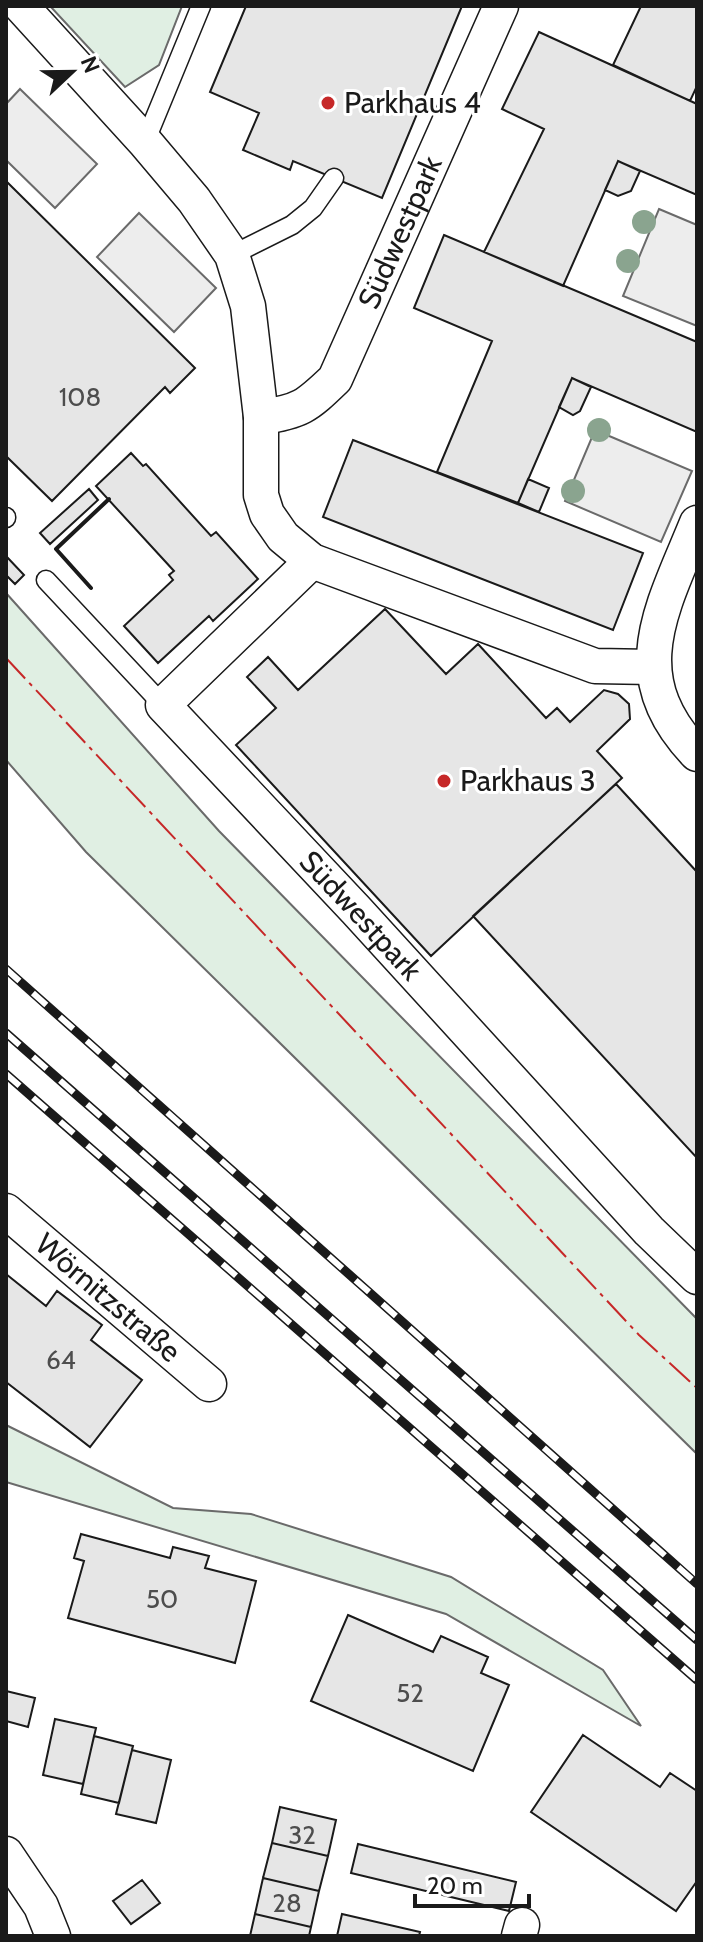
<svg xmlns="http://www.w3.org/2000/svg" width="703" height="1942" viewBox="0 0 703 1942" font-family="Cabin,sans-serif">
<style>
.green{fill:#e0efe3;stroke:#6a6a6a;stroke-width:2}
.parking{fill:#ededed;stroke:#6a6a6a;stroke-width:2}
.building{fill:#e6e6e6;stroke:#1a1a1a;stroke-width:2}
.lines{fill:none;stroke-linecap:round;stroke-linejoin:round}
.lane-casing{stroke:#1a1a1a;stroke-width:21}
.street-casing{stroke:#1a1a1a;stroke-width:37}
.lane{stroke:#fff;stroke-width:18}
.street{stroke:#fff;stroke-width:34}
.rail-casing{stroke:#1a1a1a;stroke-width:9}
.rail{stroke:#fff;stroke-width:6;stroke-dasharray:18;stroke-linecap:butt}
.wall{stroke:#1a1a1a;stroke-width:4}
.power{stroke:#c62828;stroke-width:2;stroke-dasharray:28 6 4 6;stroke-linecap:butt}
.tree{fill:#8aa48f}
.poi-dot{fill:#c62828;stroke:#fff;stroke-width:3}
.labels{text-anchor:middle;stroke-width:6;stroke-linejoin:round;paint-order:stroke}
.number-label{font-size:26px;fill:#4d4d4d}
.poi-label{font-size:30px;fill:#1a1a1a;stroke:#fff;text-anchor:start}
.street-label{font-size:30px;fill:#1a1a1a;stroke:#fff}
</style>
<rect width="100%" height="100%" fill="#fff"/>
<!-- green -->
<path class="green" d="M50 6H182L159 65 125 87Z
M6 593 219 831 697 1319V1454L86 852 6 760Z
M6 1425 173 1508 251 1514 451 1577 603 1670 641 1726 446 1614 6 1482Z"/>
<!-- parking -->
<path class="parking" d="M20 89 97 164 55 208 6 160V104Z
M659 209 697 225V326L623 296Z
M139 213 216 288 174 332 97 257Z
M595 430 692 471 661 542 565 501Z"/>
<!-- building -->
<path class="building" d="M246 6H462L382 198 293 161 290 170 243 150 259 113 210 92Z
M641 6H697V86L690 101 613 65Z
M539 32 697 104V195L618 161 563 286 484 252 544 129 502 109Z
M618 161 640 171 631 191 618 196 605 190Z
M6 181 195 368 170 393 165 387 52 501 6 456Z
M444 235 697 342V432L572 378 518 503 437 472 492 341 414 308Z
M572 378 591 387 580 411 573 415 559 407Z
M353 440 643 553 613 630 323 517Z
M131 453 143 466 146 464 211 536 216 532 258 579 213 621 209 616 158 663 124 626 173 580 169 575 174 571 96 486Z
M528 479 549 488 539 512 518 503Z
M89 489 98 500 50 544 40 533Z
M6 556 24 575 15 584 6 575Z
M385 609 446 674 478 644 546 718 557 708 570 722 604 690 618 694 629 704 630 719 597 751 622 778 431 956 236 745 276 708 247 677 268 657 298 690Z
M616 784 697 872V1158L473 916Z
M6 1274 46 1306 57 1291 102 1325 91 1340 142 1380 90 1447 6 1382Z
M81 1534 170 1558 173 1547 209 1556 205 1568 256 1581 235 1663 68 1618 84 1561 74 1558Z
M348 1615 433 1652 441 1636 488 1657 481 1673 509 1685 473 1771 311 1701Z
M6 1691 35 1698 28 1727 6 1721Z
M55 1719 96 1728 83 1784 43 1775Z
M583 1735 660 1787 670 1773 697 1791V1881L676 1911 531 1812Z
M94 1736 133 1746 119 1803 81 1794Z
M132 1750 171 1760 156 1823 116 1814Z
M280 1807 336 1820 328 1856 272 1843Z
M272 1843 328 1856 319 1891 263 1878Z
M358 1844 516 1882 509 1911 351 1873Z
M263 1878 319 1891 311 1927 255 1914Z
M142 1880 160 1903 131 1924 113 1901Z
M255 1914 311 1927 309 1936H250Z
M342 1914 420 1932 419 1936H337Z"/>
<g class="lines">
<defs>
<path id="lane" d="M145 142 201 6
M232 255 292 225 313 208 334 178
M6 517V518
M46 580 163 705"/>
<g id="street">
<path d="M21 6 145 142 194 200 232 255 248 306 261 417V495L267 514 283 537 312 561 595 666 653 667"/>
<path id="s1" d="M261 417C300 412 307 406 335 379L501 6"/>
<path d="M697 523C662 609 621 676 697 754"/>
<path id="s2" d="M312 561 163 705 356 910 649 1231 697 1277"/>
<path id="s3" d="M6 1211 209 1384"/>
<path d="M6 1854 41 1906 53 1936"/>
<path d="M519 1936 522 1925"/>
</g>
</defs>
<!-- lane casing -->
<use href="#lane" class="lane-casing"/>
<!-- street casing -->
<use href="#street" class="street-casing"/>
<!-- lane -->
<use href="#lane" class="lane"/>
<!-- street -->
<use href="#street" class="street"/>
<defs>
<path id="rail" d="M6 969 697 1584
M6 1033 697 1640
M6 1074 697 1680"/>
</defs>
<!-- rail casing -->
<use href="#rail" class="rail-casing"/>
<!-- rail -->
<use href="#rail" class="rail"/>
<!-- wall -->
<path class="wall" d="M91 588 56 549 109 499"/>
<!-- power -->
<path class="power" d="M6 658 639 1335 697 1388"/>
</g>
<!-- trees -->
<g class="tree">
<circle cx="644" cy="222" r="12"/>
<circle cx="628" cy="261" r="12"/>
<circle cx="599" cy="430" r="12"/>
<circle cx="573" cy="491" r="12"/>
</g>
<!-- markers -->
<g class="poi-dot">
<circle cx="328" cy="103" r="8"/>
<circle cx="444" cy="781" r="8"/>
</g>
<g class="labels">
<!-- number labels -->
<g class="number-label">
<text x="80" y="406">108</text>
<text x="61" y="1369">64</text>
<text x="162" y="1608">50</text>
<text x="410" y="1702">52</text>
<text x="302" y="1844">32</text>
<text x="287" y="1912">28</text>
</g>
<!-- poi labels -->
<g class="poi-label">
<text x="344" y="113">Parkhaus 4</text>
<text x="460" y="791">Parkhaus 3</text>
</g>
<!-- street labels -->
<g class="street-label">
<text dy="10" stroke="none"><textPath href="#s1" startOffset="246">Südwestpark</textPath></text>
<text dy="10" stroke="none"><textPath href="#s2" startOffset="496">Südwestpark</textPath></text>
<text dy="10" stroke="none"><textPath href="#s3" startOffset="134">Wörnitzstraße</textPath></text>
</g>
</g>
<!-- border -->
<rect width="703" height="1942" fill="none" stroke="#1a1a1a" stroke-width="16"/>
<!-- north arrow -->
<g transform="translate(72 72) rotate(68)" stroke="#ffffff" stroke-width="6" paint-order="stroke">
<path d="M0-6L14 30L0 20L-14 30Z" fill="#1a1a1a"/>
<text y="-12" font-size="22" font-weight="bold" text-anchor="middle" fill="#1a1a1a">N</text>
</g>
<!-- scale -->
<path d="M415 1894v12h114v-12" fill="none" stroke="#1a1a1a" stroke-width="4"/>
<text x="427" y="1894" font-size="24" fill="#1a1a1a" stroke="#ffffff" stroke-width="6" paint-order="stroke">20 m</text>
</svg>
